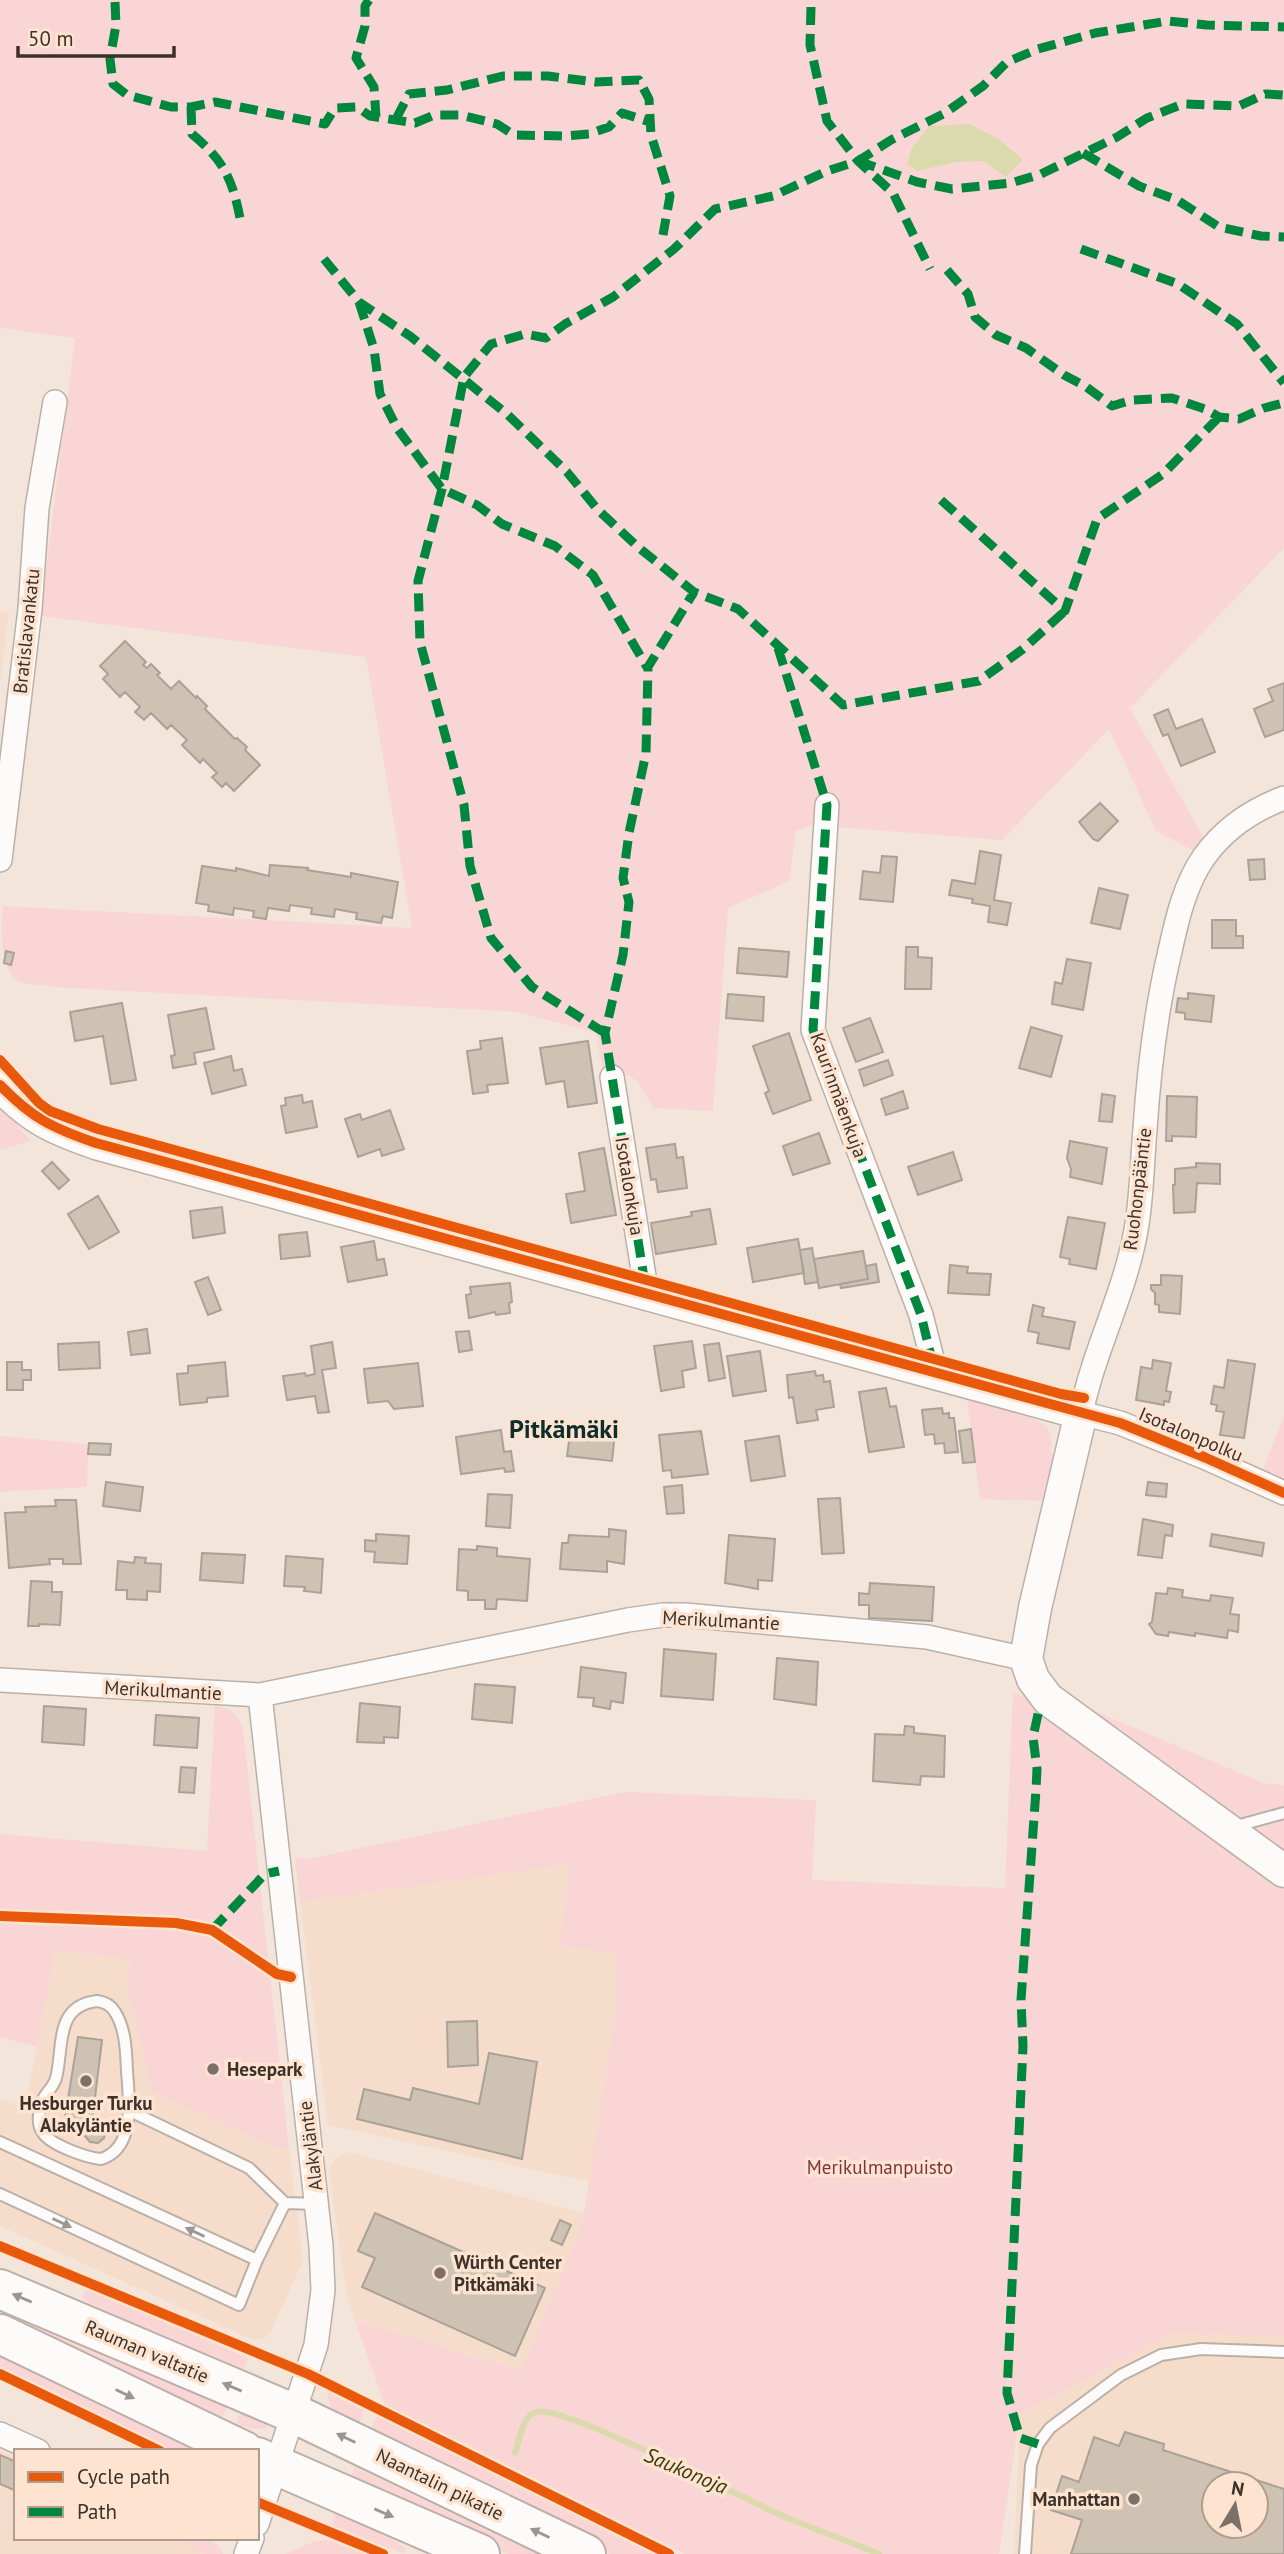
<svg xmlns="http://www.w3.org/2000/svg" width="1284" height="2554" viewBox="0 0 1284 2554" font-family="'PT Sans',sans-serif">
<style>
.built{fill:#f6ddcb;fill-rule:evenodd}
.green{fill:#fad5d5}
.water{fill:#dbdaac}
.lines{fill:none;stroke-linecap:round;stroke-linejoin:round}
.stream{stroke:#dbdaac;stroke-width:6}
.building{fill:#cec2b3;stroke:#aaa198;stroke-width:2;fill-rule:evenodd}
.lane-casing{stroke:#bbb0a7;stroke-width:14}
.street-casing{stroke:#bbb0a7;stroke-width:26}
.secondary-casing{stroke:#bbb0a7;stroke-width:35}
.highway-casing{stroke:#bbb0a7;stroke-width:42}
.lane{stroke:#fdfbf9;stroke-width:10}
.street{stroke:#fdfbf9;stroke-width:23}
.secondary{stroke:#fdfbf9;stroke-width:32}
.highway{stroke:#fdfbf9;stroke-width:38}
.quiet{stroke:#00873e;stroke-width:9;stroke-dasharray:18 9;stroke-linecap:butt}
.cycleway-casing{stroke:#fee4d0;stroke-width:15}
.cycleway{stroke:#e8590c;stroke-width:10}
.oneway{fill:#9c9692}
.poi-dot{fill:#7c7168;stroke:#fee4d0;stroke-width:2.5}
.labels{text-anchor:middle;stroke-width:7;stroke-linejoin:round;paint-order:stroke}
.street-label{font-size:19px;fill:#3c322b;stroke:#fee4d0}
.poi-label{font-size:19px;font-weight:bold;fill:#3c322b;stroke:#fee4d0;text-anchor:start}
.park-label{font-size:19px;fill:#7e3144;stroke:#fee4d0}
.water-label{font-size:21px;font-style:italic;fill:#3a3c0e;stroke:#fee4d0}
.district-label{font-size:26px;font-weight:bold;fill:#0c2f2e;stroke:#fee4d0}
</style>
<rect width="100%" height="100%" fill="#f4e5da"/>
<!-- built -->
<path class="built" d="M0 611 9 612 0 683Z
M570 1863 559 1946 616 1952 618 1999 590 2182 328 2125 300 1902Z
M55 1950 130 1959 128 1989 275 2147 289 2149 303 2261 271 2331 264 2338 253 2340 0 2226V2099L25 2108Z
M348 2152 584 2213 576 2239 521 2371 355 2320 346 2293 329 2169 334 2159Z
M1173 2333 1284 2336V2554H1014L1020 2414ZM1214 2484H1256V2526H1214Z
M0 2450 16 2458V2538H194L220 2554H0Z"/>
<!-- green -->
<path class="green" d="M0 0H1284V548L1130 708 1204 838 1194 851 1156 831 1109 729 1002 840 811 825 796 831 789 881 728 908 713 1111 653 1108C639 1082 635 1070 603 1073L596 1033 518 1012 53 987C43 985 30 985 20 982 0 971 0 930 3 906L412 928 366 657 40 616 75 338 0 328Z
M0 1106 31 1141 0 1150Z
M967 1398 1026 1414 1047 1426 1051 1438V1453L1056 1454 1045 1501 980 1499Z
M1284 1417V1481L1262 1471Z
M0 1436 88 1444 87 1487 0 1492Z
M1013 1691 1050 1714 1284 1888V2336L1173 2333 1020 2414 999 2554H685L384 2404 355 2320 521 2371 576 2239 584 2213 618 1999 615 1952 559 1946 570 1864 300 1902 295 1858 309 1859 625 1792 816 1800 812 1880 1005 1888Z
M215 1706C230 1708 238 1714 243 1728L289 2149 275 2147 152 2091 128 1989 130 1959 55 1950 37 2047 0 2037V1834L207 1851Z
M1086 1707 1263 1783 1284 1785V1853Z
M86 2287 248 2358 240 2378 160 2343 82 2298Z
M0 2302 231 2398 222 2418 77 2349 0 2322Z
M0 2348 209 2451H169L0 2369Z
M329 2390 362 2407 363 2415 357 2430C340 2419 329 2412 327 2391Z
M244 2404 268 2423 266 2429 250 2428 236 2424Z
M378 2414 657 2554H611L368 2436Z
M355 2467 451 2513 546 2554H509L346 2486Z
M338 2509 352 2513 406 2548 405 2554 330 2527Z
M171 2538C190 2538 215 2533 223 2554H206Z
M317 2540H328L365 2554H286Z"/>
<!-- water -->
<path class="water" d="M970 124 1000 140 1023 160 1006 177 983 161 955 162 918 171 907 165 911 150 929 126Z"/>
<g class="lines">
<!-- stream -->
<path class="stream" d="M515 2453C520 2440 521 2417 536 2412 564 2404 751 2503 790 2519 819 2531 850 2542 879 2554"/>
</g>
<!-- building -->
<path class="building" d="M125 641 146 662 143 665 147 668 151 664 160 673 157 675 171 689 179 681 196 698 197 696 207 706 205 709 235 739 237 738 247 747 245 750 260 765 234 791 226 783 222 787 212 777 217 773 203 759 200 763 182 745 187 740 171 725 167 729 151 713 144 720 135 712 140 707 125 692 120 697 103 679 108 674 100 666Z
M1284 683V730L1265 737 1254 709 1273 701 1268 689Z
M1168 709 1176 729 1202 719 1215 752 1181 766 1168 734 1163 736 1154 715Z
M1100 803 1118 821 1098 841 1093 839 1079 822Z
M980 851 1001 855 994 900 1011 903 1007 925 988 922 990 906 972 903 973 899 949 895 952 880 975 884Z
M882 856 897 857 893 902 860 899 863 871 880 873Z
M1264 859 1265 879 1250 880 1248 860Z
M270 865 308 868 307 870 351 877V873L398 882 392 918 383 916 381 923 356 919 357 913 335 909 334 917 311 914 312 908 290 905 289 911 268 908 266 919 253 917 254 911 234 908 233 915 208 911 209 905 196 903 202 866 236 871V868L269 876Z
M1099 888 1128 895 1120 929 1091 923Z
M1212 920H1236V936H1243V948H1212Z
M906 947H918V957L932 958 931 989H905Z
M739 948 789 952 787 977 737 973Z
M6 951 14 953 11 965 4 963Z
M1067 959 1091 963 1083 1010 1052 1004 1055 982 1062 984Z
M1188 993 1214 996 1211 1022 1185 1019V1013L1176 1012 1178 998 1188 999Z
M728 994 764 997 763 1021 726 1018Z
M122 1003 136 1080 111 1084 103 1036 75 1041 70 1012Z
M206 1008 214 1049 194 1053 196 1064 173 1068 171 1056 175 1055 168 1015Z
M870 1018 883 1052 856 1062 843 1028Z
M1031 1027 1062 1036 1051 1077 1019 1068Z
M789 1033 811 1100 773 1114 765 1093 769 1091 753 1046Z
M502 1038 508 1083 487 1085 488 1092 473 1094 467 1051 481 1049 480 1041Z
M588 1041 597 1103 568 1107 564 1081 546 1084 540 1048Z
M231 1056 234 1071 242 1069 246 1085 212 1094 204 1063Z
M888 1060 893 1075 864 1086 859 1070Z
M903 1091 908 1108 886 1115 881 1099Z
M1102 1094 1115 1096 1112 1122 1099 1121Z
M302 1095 303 1103 312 1101 317 1127 286 1133 281 1106 286 1105 285 1098Z
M1167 1096 1197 1097 1196 1137 1172 1136V1141H1166Z
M390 1110 404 1149 382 1156 380 1149 358 1157 345 1119 360 1114 362 1120Z
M819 1133 830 1163 793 1175 783 1146Z
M1070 1141 1107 1148 1102 1184 1070 1177 1071 1169 1067 1158Z
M675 1144 677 1158 683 1157 687 1188 658 1192 656 1179 651 1180 646 1148Z
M604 1148 616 1215 571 1223 566 1194 585 1191 579 1153Z
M953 1152 962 1180 918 1195 908 1167Z
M52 1162 69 1180 59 1189 42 1171Z
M1196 1163 1220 1164V1184L1197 1183 1195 1212 1174 1213 1173 1185H1175V1169L1196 1167Z
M98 1196 119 1232 89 1249 68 1214Z
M222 1207 225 1233 193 1238 190 1211Z
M710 1209 716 1244 656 1254 651 1223 692 1216 691 1212Z
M1068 1217 1105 1223 1096 1269 1069 1264 1070 1259 1060 1257Z
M307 1232 310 1256 281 1259 279 1235Z
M798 1239 804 1273 753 1282 747 1248Z
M374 1241 377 1260 384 1259 387 1275 348 1282 341 1247Z
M812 1248 818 1282 805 1284 800 1250Z
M863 1251 868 1279 819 1288 814 1259Z
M876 1264 879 1282 841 1288 840 1284 868 1279 866 1266Z
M950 1265 968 1267 967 1273 991 1274 989 1295 948 1293Z
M1161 1275 1182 1276 1180 1314 1159 1312V1305L1155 1304V1293L1151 1289V1285H1161Z
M208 1277 221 1310 208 1315 195 1282Z
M510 1283 512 1302 509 1303 510 1313 496 1315 495 1312 469 1318 466 1295 471 1294 470 1287Z
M1033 1305 1044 1308 1042 1316 1075 1322 1069 1349 1037 1343 1039 1333 1028 1331Z
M147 1329 150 1353 131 1355 128 1332Z
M469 1331 472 1350 459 1352 456 1332Z
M692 1341 696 1368 682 1371 684 1387 661 1391 654 1346Z
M99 1342 100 1368 59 1370 58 1344Z
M332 1342 336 1368 322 1370 329 1412 318 1413 315 1396 287 1400 283 1376 305 1373 306 1376 315 1374 311 1346Z
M719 1343 725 1378 709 1381 704 1345Z
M760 1351 766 1391 733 1396 727 1356Z
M1153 1360 1171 1363 1166 1391 1171 1392 1169 1402 1164 1401V1405L1136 1400 1141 1367 1152 1369Z
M1228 1360 1255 1364 1244 1438 1220 1435 1224 1412 1216 1411 1217 1405 1211 1404 1214 1386 1224 1388Z
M7 1362H22V1370H31V1380H23V1390H7Z
M225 1362 228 1396 207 1398V1402L180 1405 177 1374 188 1373V1366Z
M418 1363 423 1406 394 1409 388 1401 368 1403 364 1369Z
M815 1371 816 1376 823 1375 824 1382 830 1381 834 1407 816 1410 818 1420 797 1423 793 1397 789 1398 787 1375Z
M886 1388 890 1407 896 1406 904 1447 869 1452 859 1392Z
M942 1408 943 1414 949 1413V1418H954L958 1452 945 1453 944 1443 935 1444 934 1434 925 1435 922 1410Z
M571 1427 615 1432 612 1461 567 1456Z
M971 1429 975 1462 963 1463 959 1431Z
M501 1430 504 1452 511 1451 514 1471 505 1472 504 1468 461 1474 456 1437Z
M701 1431 708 1474 672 1478 671 1470 663 1471 659 1435Z
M779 1436 785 1476 751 1481 745 1441Z
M89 1443 111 1444 110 1455 88 1454Z
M106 1482 143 1487 140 1511 103 1506Z
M1148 1482 1167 1484 1166 1497 1146 1495Z
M682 1485 684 1513 667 1514 664 1487Z
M488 1494 512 1495 510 1528 486 1526Z
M840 1498 844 1553 822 1554 818 1499Z
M55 1500H76L81 1564H63V1559H49L50 1564 9 1568 5 1513 26 1512 25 1507 56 1506Z
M1143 1519 1173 1525 1172 1536 1165 1535 1162 1558 1138 1555Z
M609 1529 626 1531 624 1564 607 1561V1572L560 1569 562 1543H568L569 1535 609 1537Z
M376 1534 409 1536 407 1564 374 1562 375 1552 365 1551V1540L376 1541Z
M1212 1534 1264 1543 1262 1556 1210 1546Z
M729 1535 775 1539 772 1581 758 1580V1589L725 1583Z
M477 1546 497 1548V1556L530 1559 527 1601 497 1599 496 1609H485V1600H468V1591L457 1590 459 1549 477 1550Z
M202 1553 245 1555 243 1583 200 1580Z
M286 1556 323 1559 321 1593 304 1591 305 1587 284 1586Z
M135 1557 146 1558 145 1563 161 1564 160 1592 147 1591V1600L127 1599V1590H116L118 1561 134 1563Z
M31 1581 52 1582V1592H62L60 1625 39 1624V1626H28Z
M870 1583 934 1587 932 1621 869 1618V1605H859V1593L869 1594Z
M1168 1588 1183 1590 1182 1597 1210 1601 1211 1595 1233 1598 1230 1614 1239 1615 1238 1632 1228 1630 1227 1638 1195 1633V1636L1169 1632 1168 1636 1156 1634 1149 1624 1152 1622 1156 1593 1167 1594Z
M664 1649 716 1654 713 1700 661 1696Z
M777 1658 818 1662 816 1705 774 1699Z
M581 1667 626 1673 623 1703 611 1701 610 1709 593 1706 594 1698 578 1697Z
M475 1684 515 1687 512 1723 472 1719Z
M360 1703 400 1707 398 1738 384 1737V1743L357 1742Z
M44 1706 86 1709 84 1745 42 1742Z
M156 1715 199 1718 197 1748 154 1745Z
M905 1726 914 1727V1733L945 1736 944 1777 921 1776 920 1785 873 1781 875 1734 904 1735Z
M181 1767 196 1768 194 1793 179 1792Z
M477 2021 478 2065 448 2067 447 2022Z
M78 2037 102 2040 92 2122 101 2124 105 2130 104 2138 98 2143 90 2142 85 2136 74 2134 76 2120 65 2118Z
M489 2053 537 2062 522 2159 357 2119 364 2089 410 2100 413 2088 479 2104Z
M375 2213 545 2288 515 2356 362 2287 375 2258 358 2251Z
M560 2220 571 2225 562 2245 551 2240Z
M1125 2432 1164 2444 1163 2450 1284 2489V2554H1071L1082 2520 1051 2510 1062 2476 1079 2482 1094 2437 1119 2446ZM1214 2484H1256V2526H1214Z
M0 2455 16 2462V2491L0 2484Z"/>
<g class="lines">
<defs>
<path id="lane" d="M1233 1827 1284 1813
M97 2001C105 2002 111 2005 115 2012 126 2030 126 2051 127 2071 129 2099 136 2148 101 2159 87 2158 51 2145 43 2133 36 2124 39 2111 42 2101 45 2093 54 2087 56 2078 64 2047 54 2006 97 2001Z
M130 2111 249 2168 285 2203 317 2204
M0 2142 257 2260
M0 2194 239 2305 257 2260 285 2203
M1025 2554 1031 2465 1038 2444 1050 2428 1121 2375 1161 2355 1201 2349 1284 2352"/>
<path id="street" d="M1284 798C1252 810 1224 829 1204 857 1185 884 1177 919 1170 951 1156 1010 1149 1069 1145 1129 1142 1163 1142 1197 1136 1230 1125 1293 1094 1350 1081 1413L1120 1423 1204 1457 1284 1493
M827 805 813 1030 921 1315 936 1374
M0 860 30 609 37 508 55 402
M612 1077 647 1295
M0 1680 260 1695 628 1620 663 1615H685L927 1637 1026 1659
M0 2434 38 2451
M257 2524 316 2345 323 2290 321 2246 260 1695
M246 2554 252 2538"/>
<path id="secondary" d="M0 1085C32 1118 52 1128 96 1143L1081 1413 1035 1608 1026 1659 1033 1679 1048 1699 1284 1871"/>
<path id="highway" d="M0 2289 295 2414 586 2554
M0 2334 244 2451
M257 2457 480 2554"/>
</defs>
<!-- lane casing -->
<use href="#lane" class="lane-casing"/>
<!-- street casing -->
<use href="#street" class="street-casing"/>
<!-- secondary casing -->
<use href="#secondary" class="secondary-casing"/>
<!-- highway casing -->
<use href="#highway" class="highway-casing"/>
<!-- lane -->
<use href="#lane" class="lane"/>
<!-- street -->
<use href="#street" class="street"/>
<!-- secondary -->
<use href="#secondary" class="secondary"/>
<!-- highway -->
<use href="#highway" class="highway"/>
<!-- quiet -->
<path class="quiet" d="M369 0 365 6V26L356 58 374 87 376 117
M115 2 116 25 110 59 113 84 127 95 171 107H191L215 102 325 124 335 108 357 107 370 116 415 123 434 115H461L497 124 514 135 564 136 589 134 609 127 622 113 650 122
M811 7 810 45 827 121 858 161 893 193 930 269
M191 107 192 134C224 161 232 178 240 218
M396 119 409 94 447 90 503 76H548L595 82 639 80 649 99 651 135 670 196 663 235
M1083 153 1139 186 1177 200 1219 227 1261 236 1284 237
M858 161 917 182 952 189 1011 183 1041 174 1117 137 1147 118 1183 104 1239 106 1265 94 1284 95
M1081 249 1178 284 1237 324 1284 383
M324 259 359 302 410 336 508 415 567 472 598 510 638 547 694 592 738 609 843 705 979 681 1023 649 1065 611
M947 270 968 294 975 317 996 335 1026 348 1064 375 1085 386 1112 406 1132 400 1172 398 1205 409 1219 417 1239 419 1264 408 1284 403
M359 302 374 349 380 394 397 428 442 489 477 505 502 524 555 546 593 575 648 669
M941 500 1065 611 1097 519 1163 474 1219 417
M778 648 827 805 813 1030 921 1315 932 1360
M605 1033 532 987 491 938 470 866 464 805 420 642 418 581 442 489 464 377 491 344 525 334 546 338 565 324 613 297 674 249 715 209 773 196 827 171 858 161 891 140 945 113 983 86 1007 62 1038 49 1095 33 1168 21 1207 25 1284 27
M645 1284 605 1033 623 955 629 902 623 878 629 833 646 753 648 667 694 592
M212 1930 265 1874 279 1871
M1038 2444 1020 2438 1007 2393 1023 2046 1021 2000 1036 1790 1037 1769 1033 1737 1040 1705"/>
<defs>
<path id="cycleway" d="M0 1060 39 1103 50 1111 98 1129 1061 1394 1084 1398
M0 1085C32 1118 52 1128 96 1143L1120 1423 1204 1457 1284 1493
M0 1916 176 1923 212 1930 277 1974 291 1977
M0 2246 308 2374 669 2554
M0 2374 160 2451
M257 2502 383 2554"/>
</defs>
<!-- cycleway casing -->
<use href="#cycleway" class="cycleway-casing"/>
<!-- cycleway -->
<use href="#cycleway" class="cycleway"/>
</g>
<!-- one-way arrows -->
<defs><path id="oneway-solid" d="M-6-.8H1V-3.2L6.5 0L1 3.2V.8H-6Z" transform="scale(1.75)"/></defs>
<g class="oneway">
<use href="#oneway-solid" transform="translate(62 2223) rotate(25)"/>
<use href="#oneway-solid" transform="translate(195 2232) rotate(-155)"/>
<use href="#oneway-solid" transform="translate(22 2298) rotate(-157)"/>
<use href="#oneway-solid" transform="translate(232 2387) rotate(-157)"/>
<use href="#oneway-solid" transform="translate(125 2394) rotate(26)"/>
<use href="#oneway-solid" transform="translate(346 2438) rotate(-154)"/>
<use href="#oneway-solid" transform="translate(384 2513) rotate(23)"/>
<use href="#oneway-solid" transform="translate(540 2533) rotate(-155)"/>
</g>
<!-- markers -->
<g class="poi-dot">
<circle cx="213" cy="2069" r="7"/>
<circle cx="86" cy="2081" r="7"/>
<circle cx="440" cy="2273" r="7"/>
<circle cx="1134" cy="2499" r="7"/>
</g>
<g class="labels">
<!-- street labels -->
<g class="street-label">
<text transform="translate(26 631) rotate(-84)" y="7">Bratislavankatu</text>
<text transform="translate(839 1095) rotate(70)" y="7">Kaurinmäenkuja</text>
<text transform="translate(630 1186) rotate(81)" y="7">Isotalonkuja</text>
<text transform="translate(1137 1189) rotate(-83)" y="7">Ruohonpääntie</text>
<text transform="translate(1191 1434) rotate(23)" y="7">Isotalonpolku</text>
<text transform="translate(721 1620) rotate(3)" y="7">Merikulmantie</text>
<text transform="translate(163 1690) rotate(3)" y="7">Merikulmantie</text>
<text transform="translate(310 2146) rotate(-97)" y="7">Alakyläntie</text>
<text transform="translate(147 2351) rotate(23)" y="7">Rauman valtatie</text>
<text transform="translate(440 2484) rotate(26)" y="7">Naantalin pikatie</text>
</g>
<!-- poi labels -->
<g class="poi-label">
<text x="227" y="2076">Hesepark</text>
<text x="86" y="2110" text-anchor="middle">Hesburger Turku<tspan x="86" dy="22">Alakyläntie</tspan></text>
<text x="454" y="2269">Würth Center<tspan x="454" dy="22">Pitkämäki</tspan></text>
<text x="1120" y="2506" text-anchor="end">Manhattan</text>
</g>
<!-- park labels -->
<g class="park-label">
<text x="880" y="2174">Merikulmanpuisto</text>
</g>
<!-- water labels -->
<g class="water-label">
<text transform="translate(686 2471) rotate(23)" y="7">Saukonoja</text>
</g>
<!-- district labels -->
<g class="district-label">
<text x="564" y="1438">Pitkämäki</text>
</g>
</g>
<!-- legend -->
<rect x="14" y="2449" width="245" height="91" fill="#fee4d0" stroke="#b09d8e" stroke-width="2"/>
<rect x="28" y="2472" width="35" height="10" fill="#e8590c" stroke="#b09d8e" stroke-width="2"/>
<text x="77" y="2484" font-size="21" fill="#3c322b">Cycle path</text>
<rect x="28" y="2507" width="35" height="10" fill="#00873e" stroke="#b09d8e" stroke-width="2"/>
<text x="77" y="2519" font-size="21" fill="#3c322b">Path</text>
<!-- north arrow -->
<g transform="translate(1235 2505) rotate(10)"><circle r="33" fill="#fee4d0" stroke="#b09d8e" stroke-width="2"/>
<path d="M0-5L12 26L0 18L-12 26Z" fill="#7c7168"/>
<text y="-10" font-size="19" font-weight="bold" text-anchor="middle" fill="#3c322b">N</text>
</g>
<!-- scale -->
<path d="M18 46v10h156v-10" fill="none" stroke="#3c322b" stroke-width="3.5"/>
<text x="28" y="46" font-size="21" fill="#3c322b" stroke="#fee4d0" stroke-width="5" paint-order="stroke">50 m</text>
</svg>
